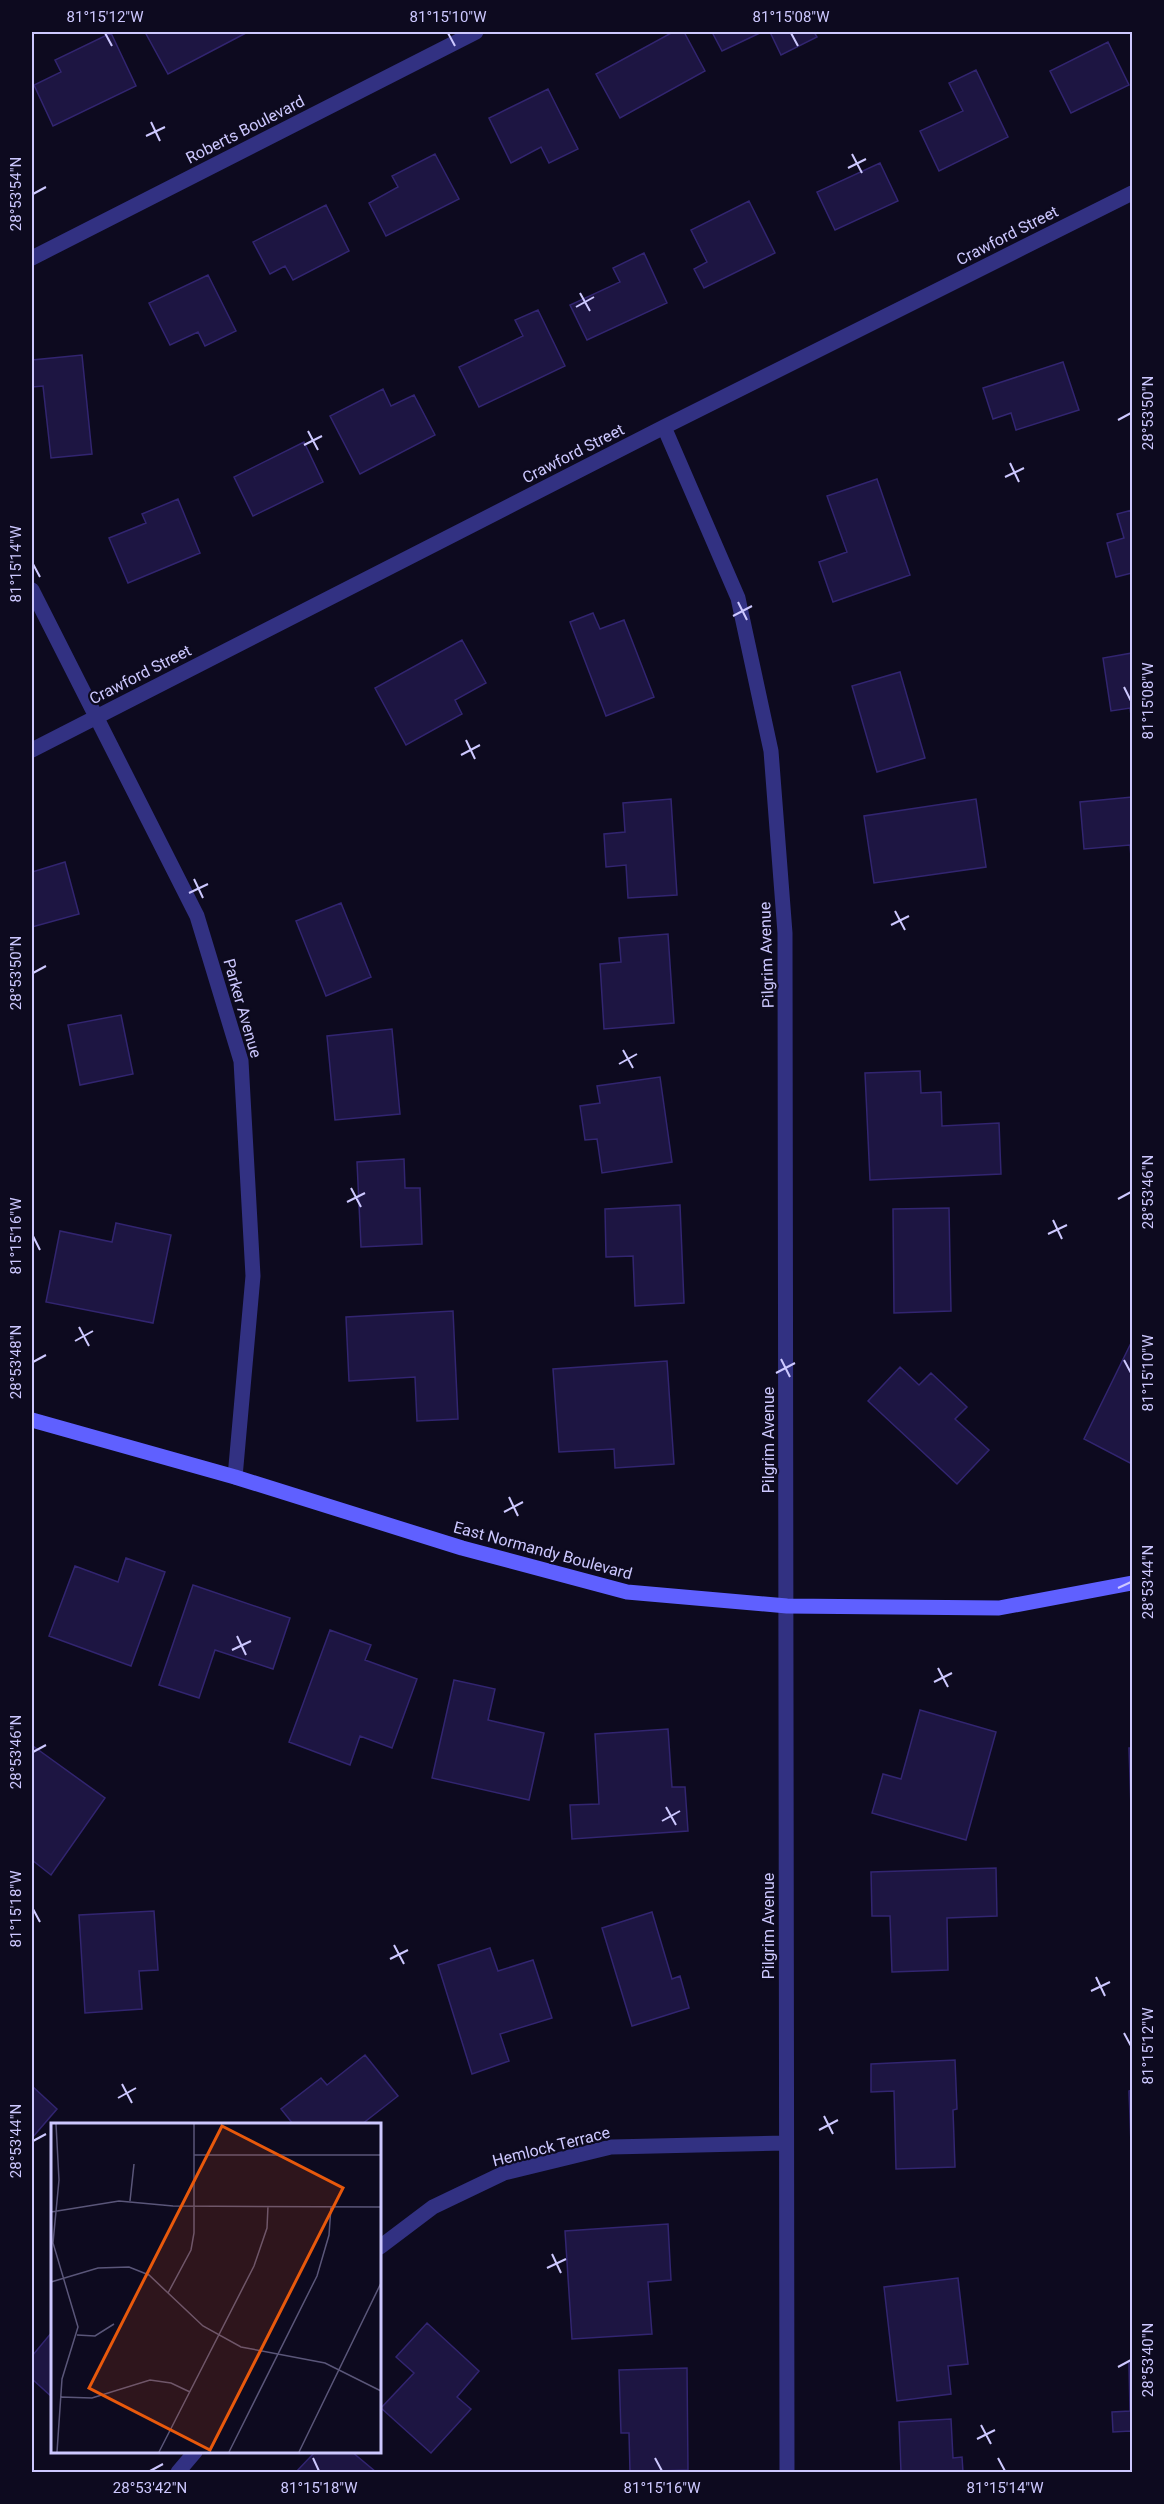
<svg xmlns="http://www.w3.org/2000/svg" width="1164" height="2504" viewBox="0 0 1164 2504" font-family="Roboto,sans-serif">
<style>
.building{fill:#1d1542;stroke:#322570;stroke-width:1.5}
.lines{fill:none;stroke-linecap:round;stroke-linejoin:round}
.street{stroke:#323182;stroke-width:15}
.secondary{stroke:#5f60ff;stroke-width:15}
.ticks{fill:none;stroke:#cdc8ff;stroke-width:2}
.labels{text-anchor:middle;stroke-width:4.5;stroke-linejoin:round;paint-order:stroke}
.street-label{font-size:16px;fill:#cdc8ff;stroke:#0d0a1f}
.inset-road{fill:none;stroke:#5a5679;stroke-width:1.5}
.view{fill:#e8590c;fill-opacity:0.15;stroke:#e8590c;stroke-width:3}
.inset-edge{fill:none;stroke:#cdc8ff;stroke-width:3}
.neatline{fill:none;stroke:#cdc8ff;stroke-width:2}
.ticks-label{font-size:15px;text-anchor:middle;fill:#cdc8ff}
</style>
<rect width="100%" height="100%" fill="#0d0a1f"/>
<!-- building -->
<path class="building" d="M145 32H245L246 33 168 74Z
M673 32H684L705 71 620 118 596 74Z
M712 32H762L722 51Z
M770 32H814L817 37 781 55Z
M111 33 136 86 53 126 34 85 61 72 55 60Z
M1108 42 1129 85 1071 113 1050 71Z
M976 70 1008 137 939 171 920 131 963 111 949 83Z
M548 89 578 149 549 163 541 147 511 163 489 118Z
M435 154 459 199 386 236 369 203 398 187 392 176Z
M880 163 898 201 835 230 817 192Z
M749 201 775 253 704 288 694 269 707 262 691 230Z
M326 205 349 251 293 280 285 266 270 274 253 242Z
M644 253 667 303 587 340 570 305 620 282 613 268Z
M208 275 236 331 205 346 198 332 170 345 149 303Z
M538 310 565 366 479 407 459 367 523 336 515 320Z
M82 355 92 454 51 458 43 386 32 387V360Z
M1063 362 1079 410 1016 430 1011 413 993 419 983 388Z
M383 389 391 406 414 395 435 435 360 474 330 416Z
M304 442 323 482 253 516 234 477Z
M877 479 910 575 833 602 819 562 847 552 827 496Z
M178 499 200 553 128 583 109 538 146 523 142 514Z
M1132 510V573L1116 577 1107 543 1124 538 1117 514Z
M593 613 600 629 624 620 654 697 606 716 570 622Z
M462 640 486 683 455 700 462 714 406 745 375 688Z
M1132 653V723L1130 708 1111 711 1103 658Z
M900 672 925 758 877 772 852 686Z
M1132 797V869L1130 845 1084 849 1080 802Z
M671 799 677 895 628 898 626 865 606 867 604 834 625 832 623 803Z
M976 799 986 867 874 883 864 816Z
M65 862 79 914 32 927V872Z
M341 903 371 977 326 996 296 921Z
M668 934 674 1023 604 1029 600 964 621 962 619 938Z
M121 1015 133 1074 80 1085 68 1025Z
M392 1029 400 1114 335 1120 327 1036Z
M920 1071 921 1093 941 1092 942 1126 999 1123 1001 1174 870 1180 865 1073Z
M660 1077 672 1162 602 1173 597 1139 585 1140 580 1106 600 1103 597 1086Z
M404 1159 405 1188H420L422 1244 361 1247 357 1162Z
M680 1205 684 1303 635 1306 633 1256 606 1257 605 1209Z
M949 1208 951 1311 894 1313 893 1209Z
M116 1223 171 1235 153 1323 46 1302 60 1231 112 1242Z
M453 1311 458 1419 417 1421 415 1377 349 1381 346 1317Z
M1132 1341V1464L1084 1439Z
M667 1361 674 1464 615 1468 614 1449 559 1452 553 1369Z
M900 1367 919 1385 931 1373 967 1407 955 1419 989 1450 957 1484 868 1401Z
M126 1558 165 1572 131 1666 49 1636 75 1566 118 1582Z
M193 1585 290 1618 273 1669 215 1650 199 1698 159 1685Z
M330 1630 371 1645 365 1660 417 1679 392 1748 360 1736 350 1765 289 1742Z
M454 1680 495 1689 488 1720 544 1733 529 1800 432 1778Z
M920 1710 996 1732 966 1840 872 1813 883 1774 901 1779Z
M668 1729 672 1787H685L688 1831 572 1839 570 1805 599 1804 595 1734Z
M33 1746 105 1798 51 1875 32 1860V1749Z
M1129 1748H1132V1808H1131Z
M996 1868 997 1916 947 1918 948 1970 892 1972 890 1916H872L871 1872Z
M154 1911 158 1970 139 1971 142 2009 85 2013 79 1915Z
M652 1912 672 1979 680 1976 689 2008 632 2026 602 1928Z
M490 1948 498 1971 533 1960 552 2018 500 2034 509 2061 472 2074 438 1965Z
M365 2055 398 2096 362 2124H293L281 2109 321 2078 327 2085Z
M955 2060 957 2109 953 2110 955 2167 896 2169 894 2091 871 2092V2064Z
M32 2086 57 2109 32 2138Z
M1132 2090V2171L1129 2091Z
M668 2224 671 2280 648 2282 652 2334 572 2339 565 2231Z
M958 2278 968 2364 948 2366 951 2394 897 2401 884 2287Z
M427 2323 479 2371 457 2397 471 2409 431 2453 381 2408 414 2373 396 2357Z
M52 2332V2397L32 2379V2356Z
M1129 2363H1132V2456L1131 2431 1113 2432 1112 2412 1130 2411Z
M687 2368 688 2470 630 2472 629 2433H621L619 2370Z
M951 2419 953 2458 962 2457 963 2472H901L899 2422Z
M315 2452H352L376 2472H296Z"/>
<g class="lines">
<!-- street -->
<path class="street" d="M32 258 476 32
M664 427 738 598 771 751 785 933 787 2472
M32 590 197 916 241 1061 253 1276 235 1477
M32 750 664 427 1132 193
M380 2247 433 2207 504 2173 611 2147 786 2143
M178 2472 195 2452"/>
<!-- secondary -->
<path class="secondary" d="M32 1420 235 1477 462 1548 627 1592 787 1606 999 1608 1132 1583"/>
</g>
<!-- ticks -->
<path class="ticks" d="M105 33 112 46M448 33 455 46M791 33 798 46M151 122 160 141M146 136 165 127M852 154 862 173M848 168 866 159M33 194 46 187M580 293 590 311M576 307 594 297M1118 420 1131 413M308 431 318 450M304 445 322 436M1010 463 1019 482M1005 477 1024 468M33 564 40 577M738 602 747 620M733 616 752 606M1124 687 1131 701M466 740 475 759M461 755 480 745M194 879 203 898M189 893 208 884M895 911 905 930M891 925 909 916M33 973 46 966M623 1050 633 1068M619 1064 637 1054M351 1188 361 1207M1118 1199 1131 1192M347 1202 365 1193M1053 1220 1062 1239M1048 1234 1067 1225M33 1236 40 1250M79 1327 89 1346M75 1341 93 1331M781 1359 790 1377M1124 1360 1131 1373M33 1362 46 1355M776 1373 795 1363M509 1497 518 1516M504 1512 523 1502M1118 1588 1131 1582M237 1636 246 1655M232 1650 251 1641M938 1668 948 1687M934 1682 952 1673M33 1752 46 1745M666 1807 676 1825M662 1821 680 1811M33 1909 40 1922M394 1945 404 1964M390 1959 408 1950M1096 1977 1105 1996M1091 1991 1110 1982M1124 2033 1131 2046M122 2084 132 2103M118 2098 136 2088M824 2116 833 2134M819 2130 838 2120M33 2141 46 2134M552 2254 561 2273M547 2268 566 2259M1118 2367 1131 2360M981 2425 991 2444M977 2439 995 2430M313 2458 319 2471M655 2458 662 2471M998 2458 1005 2471M150 2471 163 2464"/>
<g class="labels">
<!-- street labels -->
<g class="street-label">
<text transform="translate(245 129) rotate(-27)" y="6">Roberts Boulevard</text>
<text transform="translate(1007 235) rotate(-27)" y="6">Crawford Street</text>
<text transform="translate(573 453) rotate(-27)" y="6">Crawford Street</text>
<text transform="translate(140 674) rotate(-27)" y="6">Crawford Street</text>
<text transform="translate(766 955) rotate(-92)" y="6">Pilgrim Avenue</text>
<text transform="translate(243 1008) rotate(74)" y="6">Parker Avenue</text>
<text transform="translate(768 1440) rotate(-90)" y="6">Pilgrim Avenue</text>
<text transform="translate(543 1550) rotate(15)" y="6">East Normandy Boulevard</text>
<text transform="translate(768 1926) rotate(-90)" y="6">Pilgrim Avenue</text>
<text transform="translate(551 2146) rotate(-14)" y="6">Hemlock Terrace</text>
</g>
</g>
<!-- overview -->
<g transform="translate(51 2123)">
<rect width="330" height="330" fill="#0d0a1f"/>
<path class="inset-road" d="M5 1 8 57 2 120 27 204 11 256 6 329M143 32H330M79 78 83 41M0 89 68 78 122 83 330 84M0 159 47 145 78 144 98 152 152 203 190 224 274 240 330 268M117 170 140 127 143 110V1M26 212 44 213 63 201M9 274 41 275 99 257 120 260 139 269M108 329 203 143 216 105 217 83M178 329 266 153 278 112 280 84M248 329 330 160"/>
<path class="view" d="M171 3 292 65 159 327 38 265Z"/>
<rect width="330" height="330" class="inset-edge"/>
</g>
<!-- border -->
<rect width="1164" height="2504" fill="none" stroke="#0d0a1f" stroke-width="66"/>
<rect x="33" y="33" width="1098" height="2438" class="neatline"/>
<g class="ticks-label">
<text x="105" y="22">81°15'12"W</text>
<text x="448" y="22">81°15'10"W</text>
<text x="791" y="22">81°15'08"W</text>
<text transform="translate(16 194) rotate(-90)" y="5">28°53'54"N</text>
<text transform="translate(1148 413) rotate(-90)" y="5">28°53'50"N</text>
<text transform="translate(16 564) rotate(-90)" y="5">81°15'14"W</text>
<text transform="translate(1148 701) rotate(-90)" y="5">81°15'08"W</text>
<text transform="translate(16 973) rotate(-90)" y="5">28°53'50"N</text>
<text transform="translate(1148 1192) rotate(-90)" y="5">28°53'46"N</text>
<text transform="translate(16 1236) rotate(-90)" y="5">81°15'16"W</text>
<text transform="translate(16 1362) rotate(-90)" y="5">28°53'48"N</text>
<text transform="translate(1148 1373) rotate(-90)" y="5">81°15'10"W</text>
<text transform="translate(1148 1582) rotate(-90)" y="5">28°53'44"N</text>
<text transform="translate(16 1752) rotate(-90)" y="5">28°53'46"N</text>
<text transform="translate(16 1909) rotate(-90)" y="5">81°15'18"W</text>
<text transform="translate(1148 2046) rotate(-90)" y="5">81°15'12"W</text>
<text transform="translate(16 2141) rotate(-90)" y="5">28°53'44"N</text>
<text transform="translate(1148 2360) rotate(-90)" y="5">28°53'40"N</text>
<text x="150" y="2493">28°53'42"N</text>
<text x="319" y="2493">81°15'18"W</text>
<text x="662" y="2493">81°15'16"W</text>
<text x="1005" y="2493">81°15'14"W</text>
</g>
</svg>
